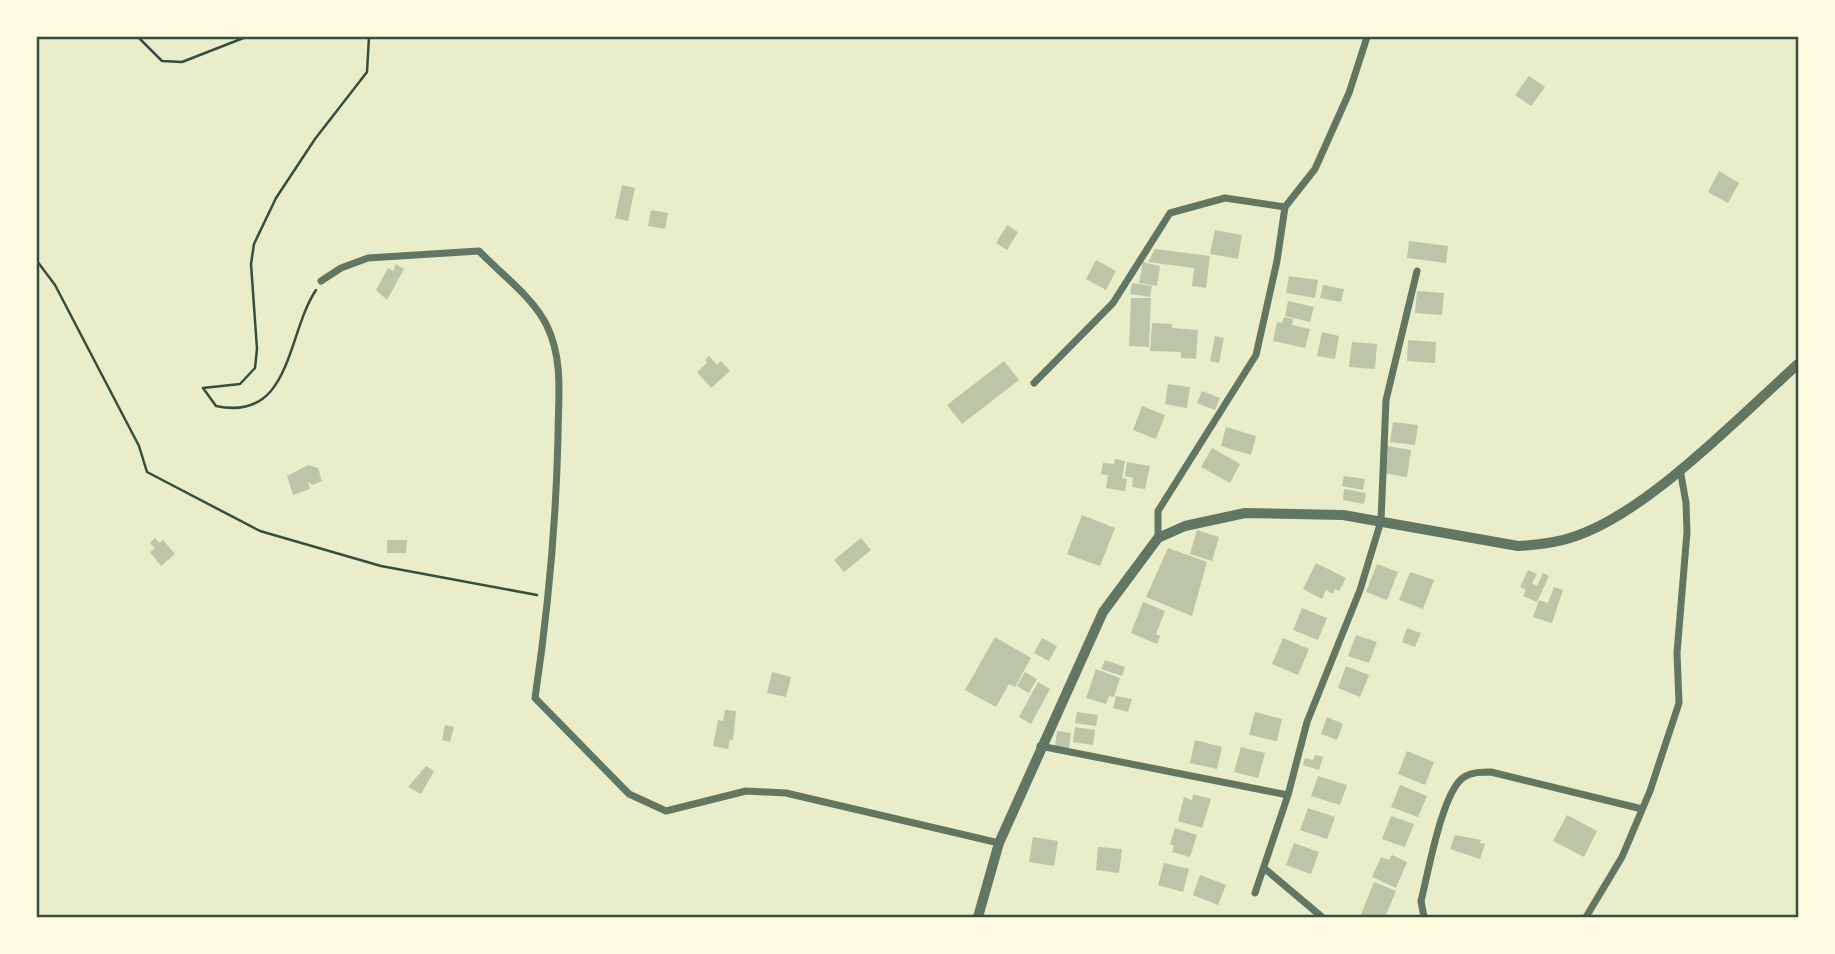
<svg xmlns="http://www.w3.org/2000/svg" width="1835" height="954" viewBox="0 0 1835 954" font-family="Manrope,sans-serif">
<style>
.building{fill:#bcc5a7}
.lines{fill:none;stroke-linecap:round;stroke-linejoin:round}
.path{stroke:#344e41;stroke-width:2.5}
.minor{stroke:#617663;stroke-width:7}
.tertiary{stroke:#617663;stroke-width:10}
.neatline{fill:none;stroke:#344e41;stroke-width:2.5}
</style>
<rect width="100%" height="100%" fill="#e9edc9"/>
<!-- building -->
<path class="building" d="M1529 76 1545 87 1531 106 1515 95Z
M1719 171 1739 183 1728 203 1708 192Z
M622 185 635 188 628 221 615 218Z
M651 210 668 213 665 229 648 226Z
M1007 225 1018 232 1007 250 996 243Z
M1215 230 1242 235 1238 259 1210 254Z
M1409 241 1448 246 1446 263 1407 258Z
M1155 249 1210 256 1206 288 1192 286 1194 268 1148 262Z
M1096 260 1116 271 1106 290 1086 279Z
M1143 262 1160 266 1157 286 1139 283Z
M396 264 404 269 387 300 376 290 388 268 393 271Z
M1289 276 1318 280 1315 298 1286 293Z
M1132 283 1152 286 1150 297 1130 294Z
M1323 285 1344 289 1341 302 1320 298Z
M1417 291 1444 293 1442 315 1415 313Z
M1131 298H1151L1149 347 1129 346Z
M1288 301 1314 307 1310 322 1285 316Z
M1284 317 1293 319 1292 325 1310 329 1305 348 1273 341 1277 322 1282 323Z
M1152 323 1172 324V328L1198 330 1196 359 1181 358V352L1150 351Z
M1322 332 1339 336 1335 359 1317 356Z
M1215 336 1224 338 1219 363 1210 361Z
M1408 340 1436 342 1435 363 1407 361Z
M1352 342 1377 344 1375 369 1349 367Z
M709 356 717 365 721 361 730 371 711 388 697 372 707 363 705 360Z
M1004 361 1019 380 962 424 947 405Z
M1168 384 1190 387 1187 408 1165 404Z
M1202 391 1220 398 1215 410 1197 403Z
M1142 406 1165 415 1156 439 1133 430Z
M1393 422 1418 425 1415 445 1390 442Z
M1226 427 1256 436 1251 455 1221 446Z
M1387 446 1411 450 1407 477 1383 473Z
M1212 448 1240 464 1230 483 1201 467Z
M1115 459 1125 461 1122 478 1127 479 1125 491 1106 488 1108 475 1101 474 1103 463 1114 464Z
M1127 462 1150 466 1145 489 1132 487 1133 478 1125 476Z
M308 465 318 468 322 481 312 485 308 481 310 489 293 495 287 476Z
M1344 476 1365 479 1363 490 1342 486Z
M1344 489 1366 493 1364 504 1343 500Z
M1082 515 1115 528 1100 566 1067 554Z
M1197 530 1219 537 1212 561 1190 554Z
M155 538 160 543 163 540 175 554 161 566 150 552 155 548 150 543Z
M861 538 871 550 844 572 834 560Z
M387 540H407L406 553H387Z
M1168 548 1207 562 1192 616 1146 597Z
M1316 563 1346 578 1339 591 1335 589 1333 594 1326 590 1322 599 1303 589Z
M1377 564 1398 572 1387 600 1366 592Z
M1528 570 1537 574 1532 583 1537 586 1543 573 1549 576 1537 602 1523 596 1526 590 1520 587Z
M1410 572 1434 580 1423 609 1399 600Z
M1554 587 1563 590 1552 623 1533 617 1539 600 1548 603Z
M1143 602 1165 611 1156 634 1160 636 1157 644 1131 633Z
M1302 608 1327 618 1318 640 1293 630Z
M1407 628 1421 633 1415 647 1402 642Z
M1356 635 1377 642 1369 663 1348 656Z
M995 637 1031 658 1015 687 1009 684 996 707 965 690Z
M1042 638 1057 646 1049 661 1034 653Z
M1283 638 1309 649 1298 675 1272 664Z
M1105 660 1125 667 1122 676 1101 669Z
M1346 666 1369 675 1360 697 1338 688Z
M1096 669 1120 678 1114 697 1109 696 1106 704 1086 698Z
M772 672 791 677 786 697 767 693Z
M1025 672 1037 679 1029 693 1017 686Z
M1038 682 1050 689 1031 724 1019 717Z
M1116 696 1132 699 1128 712 1113 708Z
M725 710 736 711 733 740H730L728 749 713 746 718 720 723 721Z
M1077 712 1098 715 1096 726 1075 723Z
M1255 712 1282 719 1277 741 1249 735Z
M1327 717 1343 724 1337 740 1321 734Z
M445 725 454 727 450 742 442 740Z
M1075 727 1095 730 1093 745 1073 742Z
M1057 731 1071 733 1069 748 1055 746Z
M1195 740 1222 747 1217 769 1190 763Z
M1241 747 1265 753 1258 778 1234 772Z
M1407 751 1434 762 1425 785 1398 774Z
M1315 755 1323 757 1319 770 1303 765 1305 758 1313 760Z
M426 766 434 771 421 794 408 787Z
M1318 776 1347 785 1340 805 1311 796Z
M1400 785 1427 796 1418 817 1391 807Z
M1193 794 1211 799 1202 828 1178 821 1184 797 1192 800Z
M1308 808 1335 817 1327 839 1300 830Z
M1567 815 1597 831 1584 857 1553 841Z
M1391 816 1414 824 1405 847 1382 839Z
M1175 828 1197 835 1190 857 1172 852 1174 846 1170 844Z
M1455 835 1481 840 1480 843 1485 844 1480 859 1450 849Z
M1033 837 1058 841 1054 866 1029 862Z
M1294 843 1319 852 1311 874 1286 865Z
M1098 847 1122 849 1119 873 1096 870Z
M1392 855 1407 862 1396 888 1372 877 1381 857 1389 860Z
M1164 863 1189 869 1183 892 1158 885Z
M1200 875 1226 885 1218 905 1193 895Z
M1374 882 1396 891 1385 917H1360Z"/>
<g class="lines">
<!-- path -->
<path class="path" d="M138 37 162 61 182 62 246 37
M37 261 55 285 139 446 147 472 260 531 381 566 537 595
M316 290C286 335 292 422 216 406L203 388 240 384 255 368 257 349 251 264 254 244 276 198 315 139 367 72 369 37"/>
<!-- minor -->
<path class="minor" d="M321 281 341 268 368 258 479 251C501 274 534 298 547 326 564 361 558 400 558 437 556 525 548 611 535 698L629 794 666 811 746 791 786 793 999 843
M1034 383 1113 303 1170 213 1225 198 1285 207
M1158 538V511L1256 355 1277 261 1285 207 1315 169 1349 93 1367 37
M1040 746 1288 795
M1264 868 1322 917
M1255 893 1288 795 1307 722 1360 590 1381 521 1386 400 1417 271
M1424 917 1421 901C1428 874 1442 791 1464 777 1472 772 1482 772 1491 772L1642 809
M1586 917 1622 857 1650 791 1679 703 1677 653 1687 532 1686 503 1680 469"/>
<!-- tertiary -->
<path class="tertiary" d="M978 917 999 843 1103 612 1158 538 1185 526 1245 513 1343 515 1518 546C1538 545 1557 543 1576 536 1649 511 1740 416 1798 364"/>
</g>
<!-- border -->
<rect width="1835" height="954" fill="none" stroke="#fefae0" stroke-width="77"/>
<rect x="38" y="38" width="1759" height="878" class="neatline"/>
</svg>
